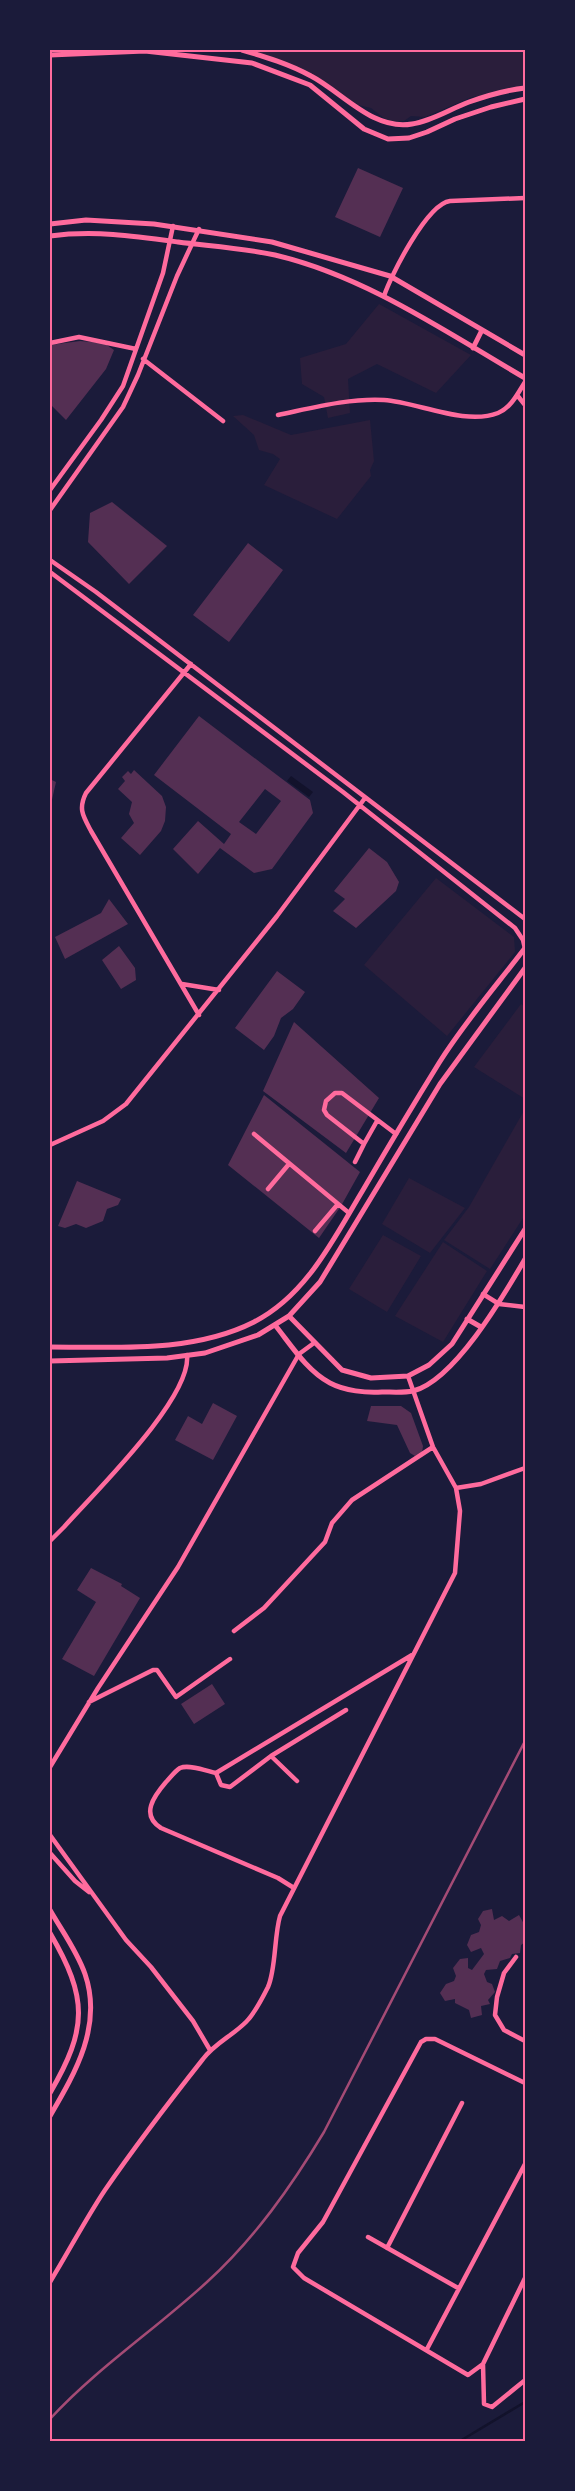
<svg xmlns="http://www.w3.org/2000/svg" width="575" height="2491" viewBox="0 0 575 2491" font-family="Mulish,sans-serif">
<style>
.green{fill:#2a1e3b}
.water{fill:#12122b}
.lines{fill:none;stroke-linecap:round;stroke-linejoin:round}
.stream{stroke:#12122b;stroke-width:2.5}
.building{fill:#542f53;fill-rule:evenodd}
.minor{stroke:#ff6b9d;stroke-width:4.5}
.tertiary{stroke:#ff6b9d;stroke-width:5}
.rail{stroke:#a44b75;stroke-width:2.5}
.neatline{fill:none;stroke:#ff6b9d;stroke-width:2}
</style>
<rect width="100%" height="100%" fill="#1b1b3a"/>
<!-- green -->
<path class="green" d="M240 50H525V89L472 97 425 117 411 116 404 121 389 122 371 108 358 105 305 72Z
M379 304 471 355 436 393 377 364 348 379 350 413 328 418 324 397 302 384 300 358 346 344Z
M243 415 291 435 370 420 374 461 370 470 371 476 337 519 264 485 280 459 273 454 259 450 254 435 233 416Z
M436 878 514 937 515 952 447 1036 364 965Z
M521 1004 525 1007V1099L474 1067Z
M525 1109V1215L490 1269 444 1240 469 1207Z
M409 1178 465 1208 430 1253 382 1224Z
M383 1235 421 1256 387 1312 349 1289Z
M443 1242 487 1271 443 1342 395 1316Z"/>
<!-- water -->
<path class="water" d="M291 776 313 792 309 797 287 781Z"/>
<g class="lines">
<!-- stream -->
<path class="stream" d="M460 2441 525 2402"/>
</g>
<!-- building -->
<path class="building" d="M358 168 403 188 380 237 335 217Z
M80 341 104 343 114 350 106 369 66 420 50 404V345Z
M112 502 167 546 129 584 88 542 90 513Z
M248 543 283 570 229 642 193 615Z
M199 716 310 800 313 813 272 869 254 873 220 848 198 874 173 849 198 821 224 844 231 834 154 775ZM265 789 281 801 256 834 239 822Z
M134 770 162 796 166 807 165 821 161 831 140 855 121 838 134 823 129 814 132 802 118 789 125 781 122 777 128 771 131 774Z
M50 779 56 782 51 804H50Z
M369 848 387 862 399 882 396 891 356 928 333 911 345 899 334 891Z
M109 899 128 924 65 959 55 937 101 913Z
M119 946 135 968 136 980 121 989 102 960Z
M277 971 305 992 293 1009 281 1018 274 1036 264 1050 235 1028Z
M294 1022 379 1098 346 1153 263 1091Z
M264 1095 360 1172 341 1206 319 1238 228 1165Z
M77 1181 121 1199 118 1205 107 1209 103 1221 86 1228 76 1224 65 1228 58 1226Z
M213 1403 237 1416 213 1460 175 1440 188 1416 202 1424Z
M371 1406H401L411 1413 423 1446 422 1453 415 1456 410 1453 397 1425 367 1421Z
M91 1568 122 1584 121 1586 140 1598 94 1676 62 1659 96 1602 77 1590Z
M212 1684 225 1704 194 1724 181 1704Z
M492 1909 494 1920 502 1916 509 1921 519 1915 524 1924 525 1942 521 1945 520 1953 512 1954 510 1958 500 1961 497 1969 486 1970 484 1974 487 1982 492 1984 495 1992 488 2000 490 2004 481 2006 482 2015 471 2018 469 2010 455 2003V1999L445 2001 440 1993 446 1984 454 1981 456 1976 453 1968 460 1959 468 1958V1968L472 1970 484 1954 481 1948 471 1952 467 1945 471 1935 479 1932 481 1925 478 1919 483 1911Z"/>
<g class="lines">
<!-- minor -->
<path class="minor" d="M384 296C391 275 427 204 450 201L525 198
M50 343 79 337 136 349
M143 359 223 421
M517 395 525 405
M278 415C312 408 349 398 384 400 417 402 465 426 498 413 511 408 518 393 525 382
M50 490 101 420 123 386 163 273 173 226
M50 510 123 407 138 375 177 276 199 229
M50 560 96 592 525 919
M50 572 343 792 515 928 523 940 525 949
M191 664 86 793C78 809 83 816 91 831L199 1015
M182 984 219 990
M377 1121 364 1144 327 1115 324 1110 326 1101 335 1093H342L396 1134
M254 1134 349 1213
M50 1145 103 1121 126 1104 277 916 365 798
M355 1162 364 1144
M268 1189 289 1164
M315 1231 338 1204
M483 1294 499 1304 525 1307
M456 1488 481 1484 525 1468
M50 1541 64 1527C94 1493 192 1398 187 1355
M234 1631 264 1608 312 1556 325 1542 332 1523 352 1500 433 1447
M89 1702 153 1670H157L176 1697 230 1659
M271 1756 297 1781
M50 1767 98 1688 178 1567 299 1354 314 1343
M216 1773C207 1771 189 1764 180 1768 175 1771 170 1778 166 1782 154 1796 140 1815 161 1828L278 1878 294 1888
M216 1773 412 1655
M216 1773 221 1785 230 1787 271 1756 346 1710
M50 1835 126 1940 151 1967 193 2021 210 2050
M50 1853 75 1881 89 1892
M516 1957 504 1973 497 1997 495 2015 504 2030 525 2041
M368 2237 458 2288
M387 2248 462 2103
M50 2282C69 2251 85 2220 105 2190 136 2145 169 2102 203 2059 215 2043 232 2036 246 2022 255 2013 262 1999 268 1987 276 1969 274 1937 280 1916L455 1573 460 1511 456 1488 433 1447 408 1376
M427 2349 525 2164
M483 2364 468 2375 304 2278 293 2267 298 2253 323 2222 421 2042 426 2039H435L525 2083
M524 2381 492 2407 484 2404 483 2364 525 2278"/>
<!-- tertiary -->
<path class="tertiary" d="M242 50C266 57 289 64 311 76 342 92 373 131 412 124 432 121 450 109 469 102 486 96 507 90 525 88
M50 55 145 51 252 63 310 85 364 129 388 139 409 138 427 132 455 119 491 107 525 99
M50 224 86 220 154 224 272 242 390 276 525 355
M50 236C94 230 135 236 178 242 210 246 243 248 275 255 365 276 446 332 525 378
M473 348 482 330
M289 1316 342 1370 371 1378 408 1376 429 1365 452 1344 525 1229
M467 1319 481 1327
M275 1325C291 1345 307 1371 330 1383 345 1391 366 1393 382 1392 392 1392 404 1393 413 1391 455 1380 504 1295 525 1259
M50 1347C117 1347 193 1353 254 1322 307 1295 334 1238 363 1190 388 1147 413 1105 439 1063 464 1023 496 986 525 948
M50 1361 167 1358 205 1353 258 1335 289 1316 320 1282 440 1084 525 968
M50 1910C62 1931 77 1951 85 1974 103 2026 75 2073 50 2116
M50 1933C88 1998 88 2028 50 2093"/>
<!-- rail -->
<path class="rail" d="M50 2419C97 2368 156 2329 207 2282 255 2238 291 2187 324 2132L525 1741"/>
</g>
<!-- border -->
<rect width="575" height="2491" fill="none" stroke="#1b1b3a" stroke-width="102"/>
<rect x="51" y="51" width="473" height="2389" class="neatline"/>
</svg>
